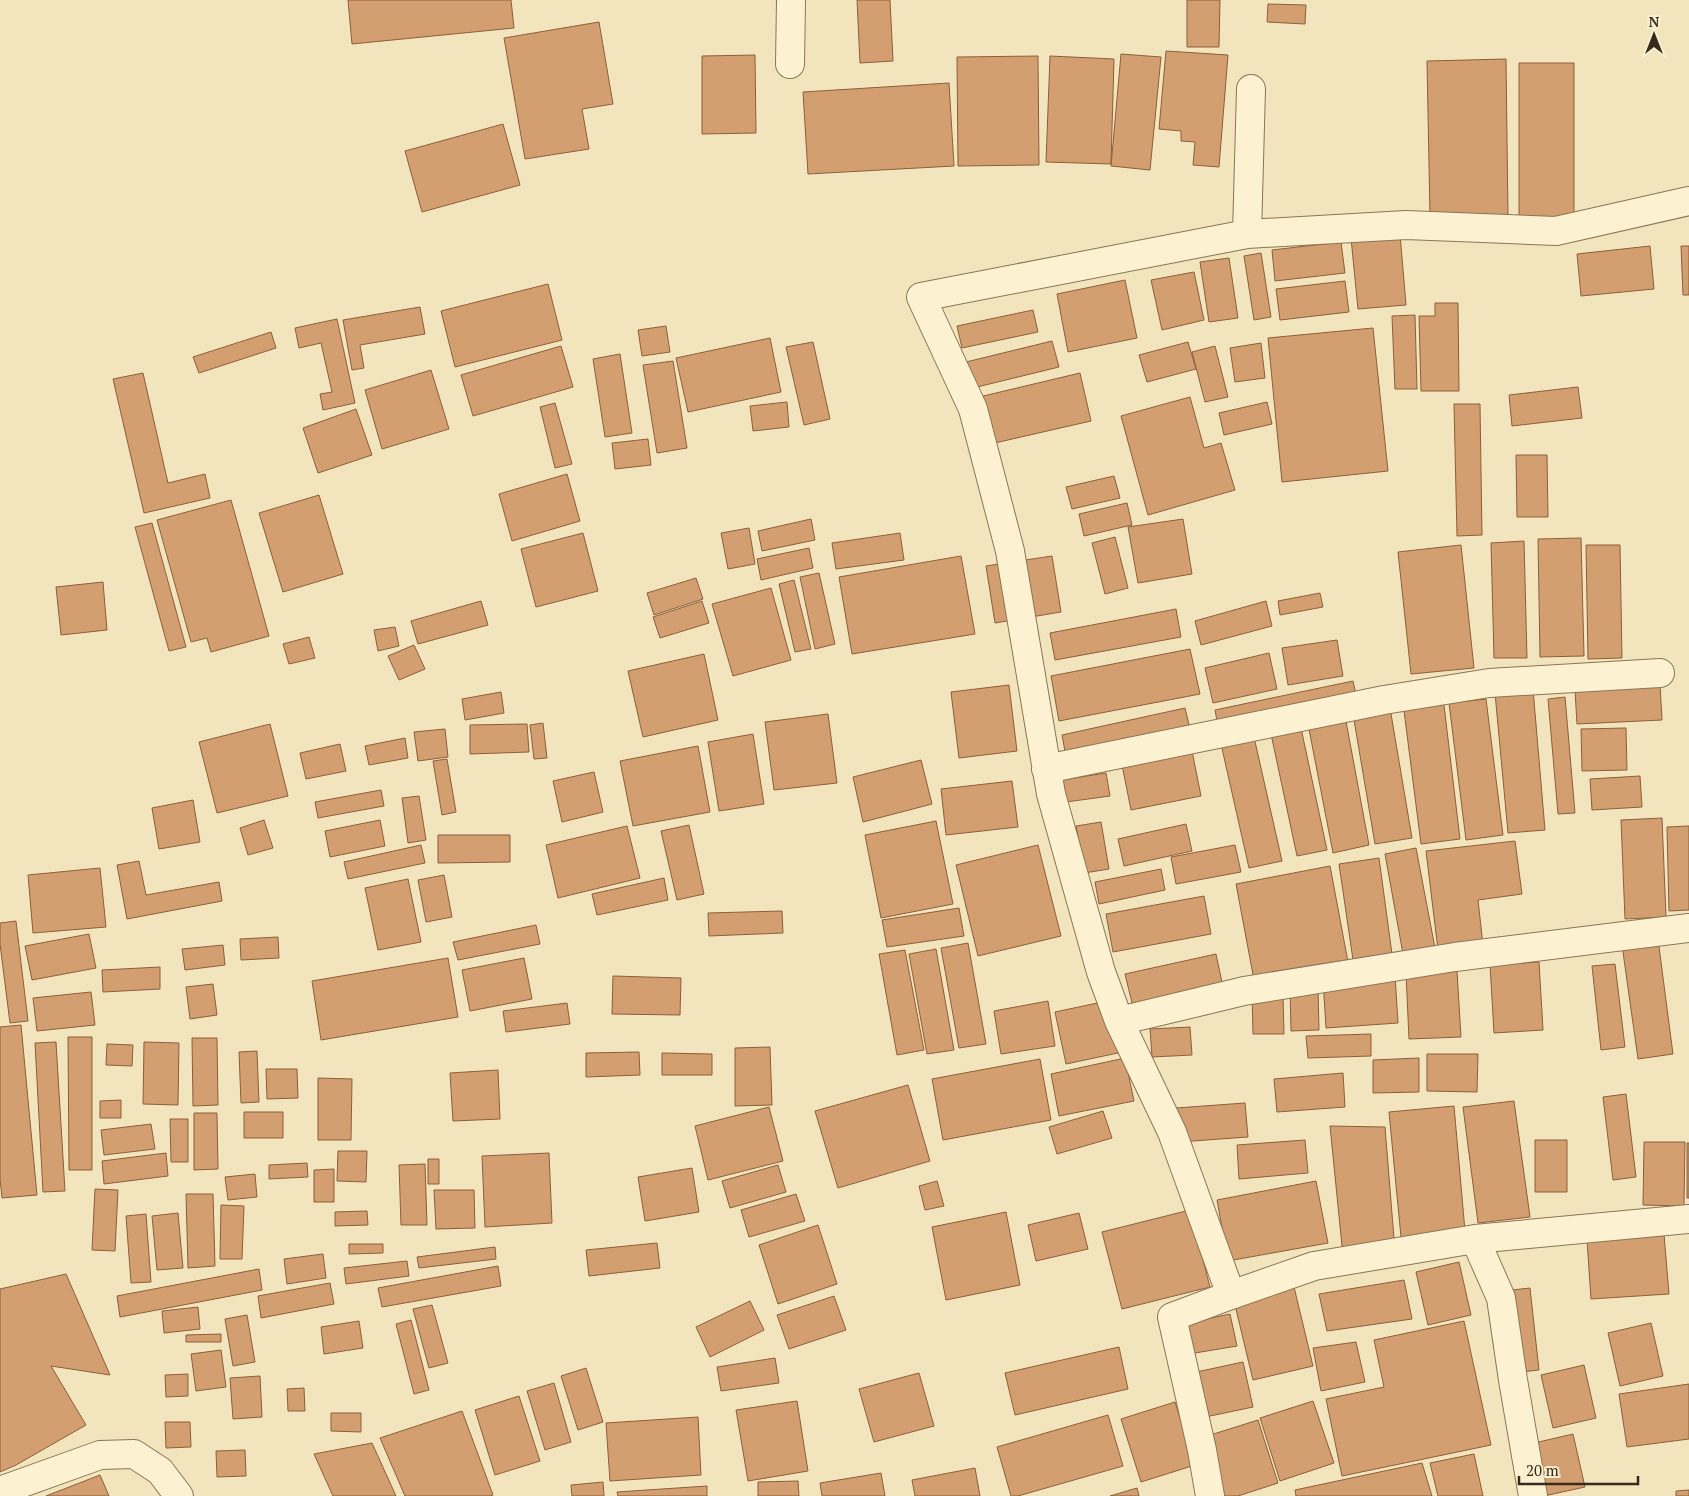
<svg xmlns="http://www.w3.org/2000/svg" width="1689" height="1496" viewBox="0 0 1689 1496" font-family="'PT Serif',serif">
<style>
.building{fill:#d39f70;stroke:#8d5f39}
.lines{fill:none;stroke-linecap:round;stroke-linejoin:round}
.minor-casing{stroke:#8b7555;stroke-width:30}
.minor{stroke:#fcf2d2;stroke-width:28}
</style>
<rect width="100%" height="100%" fill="#f2e5be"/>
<!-- building -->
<path class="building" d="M348 0H511L514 28 352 44Z
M857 0H890L893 61 860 63Z
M1187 0H1220L1219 47H1187Z
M1268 4 1306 5 1305 24 1267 22Z
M599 22 613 104 582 109 589 149 525 159 504 38Z
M1166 51 1228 55 1219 167 1193 165 1195 142 1181 141V131L1159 129Z
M1121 54 1161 57 1150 170 1111 166Z
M755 55 756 133 702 134V56Z
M1038 56 1039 165 958 166 957 57Z
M1050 56 1114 59 1111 164 1046 162Z
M1506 59 1508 216 1430 217 1427 61Z
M1519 63H1574V219H1519Z
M949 83 954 166 808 174 803 92Z
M503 124 520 185 422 212 405 151Z
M1400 234 1406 305 1358 309 1351 238Z
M1341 242 1345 273 1275 281 1272 250Z
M1650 246 1654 289 1581 296 1577 254Z
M1681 246H1689V295H1683Z
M1261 253 1271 317 1254 320 1244 256Z
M1229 258 1238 318 1209 322 1200 262Z
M1194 272 1204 320 1162 330 1151 280Z
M1125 280 1137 338 1068 352 1057 294Z
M1345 281 1349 312 1280 320 1276 289Z
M548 284 562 340 455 367 441 311Z
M1435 303H1458L1459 391H1421L1419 316H1435Z
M420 307 425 334 360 345 364 368 352 370 343 320Z
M1033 310 1038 332 962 348 957 326Z
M1415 315 1417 389H1395L1392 316Z
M337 319 355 403 323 410 320 394 332 392 321 343 299 348 295 328Z
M666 326 670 352 642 356 638 330Z
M1373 328 1388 471 1282 482 1268 338Z
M271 332 276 348 199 373 193 357Z
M770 338 781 392 688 412 676 358Z
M1052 341 1059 367 969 389 962 363Z
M813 342 830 419 804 425 786 347Z
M1188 342 1196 369 1147 382 1139 355Z
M1261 343 1265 378 1235 382 1230 348Z
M561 346 573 387 473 416 461 375Z
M1215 346 1228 397 1205 402 1192 352Z
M620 354 632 433 605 437 593 359Z
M673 361 687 448 657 453 643 365Z
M431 370 449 429 382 449 365 390Z
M143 373 168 483 205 474 210 498 144 513 113 379Z
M1080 373 1091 421 986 445 975 398Z
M1578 387 1582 418 1512 426 1509 395Z
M1190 397 1204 448 1221 443 1235 490 1148 515 1121 416Z
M787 402 789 427 753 431 750 406Z
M1267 402 1272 424 1224 435 1219 413Z
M555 403 572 464 555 468 540 407Z
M1454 404H1480L1482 535 1457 536Z
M356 409 372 455 318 473 303 428Z
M648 439 651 465 615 469 612 443Z
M1516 455H1547L1548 517H1517Z
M567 474 580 521 512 541 499 494Z
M1114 476 1120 498 1072 509 1066 487Z
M319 495 343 574 283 592 259 513Z
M231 500 269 636 211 652 207 638 191 642 157 520Z
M1127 503 1132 525 1084 536 1079 514Z
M811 519 815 540 762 551 758 531Z
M1183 519 1192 574 1138 583 1128 527Z
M152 523 186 647 169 651 135 527Z
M749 528 755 564 728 569 721 533Z
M583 533 598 591 536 607 521 549Z
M900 533 904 560 836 569 832 543Z
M1115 537 1128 588 1105 594 1092 543Z
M1581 538 1584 656 1540 657 1538 539Z
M1524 541 1527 658H1494L1491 543Z
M1461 545 1474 668 1411 674 1398 552Z
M1586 545H1620L1622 658 1588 659Z
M809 548 813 568 761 580 757 559Z
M961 556 975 634 852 654 839 577Z
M1052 556 1061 612 995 623 986 566Z
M819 573 835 644 815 649 800 577Z
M696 578 703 599 654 615 647 593Z
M794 580 811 649 795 652 779 584Z
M103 582 107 630 61 635 56 587Z
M771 588 791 660 733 676 712 604Z
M1320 593 1323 607 1280 615 1278 601Z
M481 601 488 625 418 644 411 621Z
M702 601 709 623 660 638 653 617Z
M1266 601 1272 626 1201 645 1195 621Z
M1176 609 1181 637 1055 660 1050 633Z
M395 627 399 646 378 651 374 630Z
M309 637 315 658 289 664 283 644Z
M1337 640 1343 676 1288 685 1282 648Z
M414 645 425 669 399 680 388 656Z
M1190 649 1200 694 1059 721 1051 676Z
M1269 653 1277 689 1213 703 1205 668Z
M704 654 718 720 643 737 628 671Z
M1353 681 1358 704 1219 732 1215 710Z
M1009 685 1017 751 959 758 951 692Z
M1660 685 1662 720 1577 724 1575 690Z
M1533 689 1545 830 1508 833 1495 693Z
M501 692 504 713 465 720 462 699Z
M1443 697 1460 839 1421 844 1403 703Z
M1565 697 1575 813 1558 814 1548 699Z
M1486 699 1503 835 1466 840 1449 703Z
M1185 708 1190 729 1066 757 1062 735Z
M1390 708 1412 838 1375 844 1353 714Z
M828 714 837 783 774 790 765 722Z
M1345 716 1369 845 1333 853 1308 724Z
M543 723 547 758 534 759 530 725Z
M270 724 288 796 217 813 199 742Z
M527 724 529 752 470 754V725Z
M1301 728 1327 850 1297 856 1271 734Z
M1626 728 1627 770 1582 771 1581 729Z
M445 729 448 757 418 761 414 732Z
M753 734 764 804 719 811 708 742Z
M1254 737 1282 861 1249 868 1221 744Z
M405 738 408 758 369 765 365 746Z
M340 744 346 771 306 779 300 753Z
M698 746 710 812 633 826 620 761Z
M1191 746 1201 796 1131 810 1121 760Z
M447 759 456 812 442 815 433 761Z
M921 760 932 804 863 822 853 777Z
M594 772 603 812 562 822 553 781Z
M1106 773 1110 796 1066 802 1062 780Z
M1640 776 1642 807 1592 810 1590 779Z
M1012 781 1018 827 946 835 941 789Z
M381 790 384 806 318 818 315 802Z
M419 796 426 840 408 843 402 798Z
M193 800 200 842 159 849 152 808Z
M1662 818 1666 917 1625 919 1621 820Z
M264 820 273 848 248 855 240 828Z
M380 820 385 846 330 857 325 831Z
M936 821 953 904 881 918 865 835Z
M1101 822 1109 869 1084 873 1076 826Z
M1186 824 1192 851 1124 866 1118 839Z
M689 825 704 894 677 900 661 831Z
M627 826 640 878 558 898 546 845Z
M1689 826V910L1669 911 1667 827Z
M438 835H510V862L438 863Z
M1515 841 1522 894 1478 900 1483 945 1438 950 1426 851Z
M421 845 425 863 348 879 344 862Z
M1038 845 1061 936 978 956 956 865Z
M1235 845 1241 872 1176 884 1171 857Z
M1416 848 1435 948 1403 954 1385 854Z
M1379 858 1392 954 1353 960 1339 864Z
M139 861 146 895 219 882 222 901 127 919 117 865Z
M1330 866 1348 962 1254 980 1236 884Z
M100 868 106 927 33 933 28 875Z
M1161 869 1165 890 1099 904 1095 882Z
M444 875 452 917 426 922 418 880Z
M664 878 668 900 597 915 592 894Z
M408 879 421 942 378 950 365 888Z
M1204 896 1211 934 1113 952 1106 914Z
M959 908 964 936 887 947 882 920Z
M782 911 783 933 709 936 708 913Z
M16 921 28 1021 10 1023 0 944V923Z
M536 925 540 944 458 960 453 942Z
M89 934 96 968 32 980 25 946Z
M278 937 279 958 241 960 240 939Z
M1658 939 1673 1054 1638 1059 1622 945Z
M968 943 986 1044 959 1048 941 948Z
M223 945 225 965 185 970 182 949Z
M936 949 954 1050 927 1054 909 954Z
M905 950 924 1050 897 1055 879 954Z
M1216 954 1223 987 1133 1007 1125 974Z
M448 958 458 1017 321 1040 312 981Z
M524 958 532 999 470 1011 462 970Z
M1539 962 1543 1030 1494 1033 1490 965Z
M1615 964 1625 1047 1601 1050 1592 966Z
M160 967V989L103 992 102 970Z
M1457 971 1461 1037 1409 1039 1406 973Z
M1395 975 1398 1023 1326 1028 1323 980Z
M613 976 681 978 680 1015 612 1014Z
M213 984 217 1015 190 1019 186 987Z
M1318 987 1319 1030 1291 1031 1290 988Z
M91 992 95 1025 37 1031 33 998Z
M1252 995H1283L1284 1034H1253Z
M1048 1001 1055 1046 1001 1054 994 1011Z
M1107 1001 1118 1053 1066 1064 1055 1012Z
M567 1003 570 1024 506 1032 503 1011Z
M21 1025 37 1195 2 1198 0 1179V1027Z
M1190 1027 1192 1055 1152 1057 1150 1029Z
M1371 1034V1056L1308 1058 1306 1036Z
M68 1037H92V1170H69Z
M192 1038H217L218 1105 193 1106Z
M56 1042 65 1191 43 1192 35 1043Z
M144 1042 179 1043 178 1105 143 1104Z
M107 1044 133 1045 132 1066 106 1065Z
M770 1047 772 1105 735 1106V1048Z
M257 1051 259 1102 241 1103 239 1052Z
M639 1052 640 1075 586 1077V1053Z
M662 1053 712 1054V1075H662Z
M1427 1054H1478L1477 1092 1427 1091Z
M1125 1058 1134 1101 1059 1116 1051 1074Z
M1419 1058V1092L1373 1093V1060Z
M1040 1059 1051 1120 943 1140 932 1079Z
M266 1069H297L298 1098 267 1099Z
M498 1070 500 1119 453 1121 450 1073Z
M1343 1073 1345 1107 1277 1112 1274 1079Z
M318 1078 352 1079 351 1140H318Z
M908 1085 930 1161 838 1188 815 1111Z
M1626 1094 1636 1177 1613 1180 1603 1097Z
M121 1100V1118H100V1101Z
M1514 1101 1530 1217 1478 1223 1463 1107Z
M1245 1103 1248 1137 1179 1142 1176 1108Z
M1454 1106 1465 1231 1401 1237 1389 1112Z
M769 1107 783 1161 708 1180 695 1126Z
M1103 1111 1112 1138 1057 1154 1049 1127Z
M244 1112H283V1138H244Z
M194 1113H217L218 1169 194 1170Z
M170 1119H188V1162H171Z
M151 1124 155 1149 104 1155 101 1130Z
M1330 1126 1385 1127 1395 1251 1343 1256Z
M1305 1140 1308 1173 1239 1179 1237 1145Z
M1535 1140H1567V1192H1535Z
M1644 1142H1685L1684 1206 1643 1205Z
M1687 1143H1689V1198H1687Z
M338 1151H367L366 1182 337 1181Z
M166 1153 168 1176 104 1184 102 1161Z
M549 1153 552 1223 485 1227 482 1156Z
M428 1159H439V1184H428Z
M307 1163 308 1177 269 1179V1165Z
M425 1164 427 1225H401L399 1165Z
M778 1165 786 1192 730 1208 722 1181Z
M692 1168 699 1212 645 1221 638 1177Z
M334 1169V1202H314V1170Z
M255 1174 257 1197 228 1200 225 1177Z
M937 1181 944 1206 925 1210 919 1186Z
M1316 1181 1328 1243 1228 1261 1217 1200Z
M95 1189 118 1190 115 1251 92 1250Z
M434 1190H474L475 1228 436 1229Z
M186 1194H213L215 1266 188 1268Z
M796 1194 805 1221 749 1237 741 1210Z
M221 1205 244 1206 242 1259H220Z
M1190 1210 1210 1287 1122 1309 1102 1232Z
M367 1211 368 1225 335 1226V1212Z
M1006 1212 1020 1285 946 1300 932 1227Z
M178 1213 183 1268 157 1270 152 1216Z
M1079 1213 1088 1249 1036 1261 1028 1225Z
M146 1214 151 1282 131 1283 126 1216Z
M818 1225 837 1284 778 1304 759 1245Z
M1664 1234 1669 1294 1591 1299 1587 1240Z
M657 1243 660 1268 589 1276 586 1250Z
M349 1244H383V1253L349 1254Z
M495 1247 496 1259 419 1268 417 1257Z
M323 1254 326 1278 287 1284 284 1259Z
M407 1261 409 1276 346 1284 344 1268Z
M1459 1262 1471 1315 1428 1325 1416 1272Z
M498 1266 501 1286 382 1307 378 1288Z
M259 1269 262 1290 120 1317 117 1296Z
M66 1274 110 1375 51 1366 86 1425 16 1465 0 1472V1289Z
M1404 1280 1412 1319 1327 1331 1319 1294Z
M330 1283 334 1304 261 1318 258 1296Z
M1294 1287 1313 1366 1253 1380 1234 1301Z
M1530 1288 1539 1370 1521 1372 1512 1290Z
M834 1296 846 1330 789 1349 777 1315Z
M750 1301 764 1330 710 1357 696 1327Z
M432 1305 448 1363 429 1368 413 1309Z
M198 1307 200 1329 164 1333 162 1311Z
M1230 1314 1237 1346 1189 1354 1183 1324Z
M247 1315 255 1362 233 1366 225 1319Z
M411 1320 429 1390 414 1394 396 1324Z
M359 1321 363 1348 324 1354 321 1327Z
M1464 1321 1491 1445 1342 1476 1326 1399 1384 1387 1374 1340Z
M1651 1323 1663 1376 1620 1386 1608 1333Z
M221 1334V1342H186V1335Z
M1356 1342 1365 1382 1321 1391 1313 1348Z
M1119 1347 1128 1389 1015 1415 1005 1373Z
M221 1350 226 1387 196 1391 191 1354Z
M775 1358 779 1383 721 1391 717 1367Z
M1243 1362 1253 1407 1196 1419 1187 1374Z
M1584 1365 1596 1418 1553 1428 1541 1375Z
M586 1368 603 1422 578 1430 561 1376Z
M919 1373 934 1426 874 1442 859 1389Z
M188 1374V1396L166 1397 165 1375Z
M260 1376 262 1417 233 1419 230 1378Z
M554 1383 571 1442 545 1450 527 1391Z
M1689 1384V1439L1627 1447 1619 1394Z
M304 1388 305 1411H288L287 1389Z
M519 1396 540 1461 495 1475 475 1410Z
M797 1401 808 1471 748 1481 736 1410Z
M1313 1401 1334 1463 1280 1481 1260 1418Z
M1175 1402 1195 1465 1141 1482 1121 1419Z
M462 1411 493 1495 490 1496H405L380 1438Z
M331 1413H361V1432L331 1431Z
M1108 1415 1123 1466 1018 1496H1011L997 1447Z
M698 1417 701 1475 610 1481 606 1423Z
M1258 1420 1278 1483 1238 1496H1223L1204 1437Z
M165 1422H190L191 1447 166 1448Z
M1573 1434 1585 1487 1544 1496 1530 1444Z
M372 1443 396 1496H333L314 1454Z
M245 1450 246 1476 217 1477 216 1451Z
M1474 1454 1483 1496H1438L1430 1463Z
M1422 1463 1432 1496H1296L1295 1490Z
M975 1468 980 1496H915L912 1480Z
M881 1473 885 1496H822L820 1483Z
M100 1475 109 1496H46Z
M798 1481 799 1496H758V1482Z
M603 1482 604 1496H572L571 1485Z
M707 1486V1496H618L617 1492Z
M1137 1488 1139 1496H1110Z
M1689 1490V1496H1676V1491Z"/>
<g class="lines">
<defs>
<path id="minor" d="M790 64 791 0
M1689 201 1556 231 1406 225 1247 234 921 297 973 409 1010 551 1051 794 1101 972 1119 1021 1172 1132 1231 1295 1314 1266 1475 1239 1689 1219
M1247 234 1251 89
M1046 769 1384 700 1489 683 1660 673
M1119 1021 1244 991 1455 957 1689 928
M1475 1239 1501 1298 1513 1380 1533 1496
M0 1491 100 1455 134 1454 160 1471 179 1496
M1210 1496 1202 1450 1172 1317 1231 1295"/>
</defs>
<!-- minor casing -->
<use href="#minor" class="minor-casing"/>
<!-- minor -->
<use href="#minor" class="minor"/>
</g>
<!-- north arrow -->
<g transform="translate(1654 35)" stroke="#f8efce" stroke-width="4" paint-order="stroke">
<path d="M0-4L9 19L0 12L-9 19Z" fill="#392b1b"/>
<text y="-8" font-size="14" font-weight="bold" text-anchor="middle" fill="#392b1b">N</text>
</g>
<!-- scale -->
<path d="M1519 1476v8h119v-8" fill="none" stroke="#392b1b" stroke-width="2.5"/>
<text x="1526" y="1476" font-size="15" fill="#392b1b" stroke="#f8efce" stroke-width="4" paint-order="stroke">20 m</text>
</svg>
